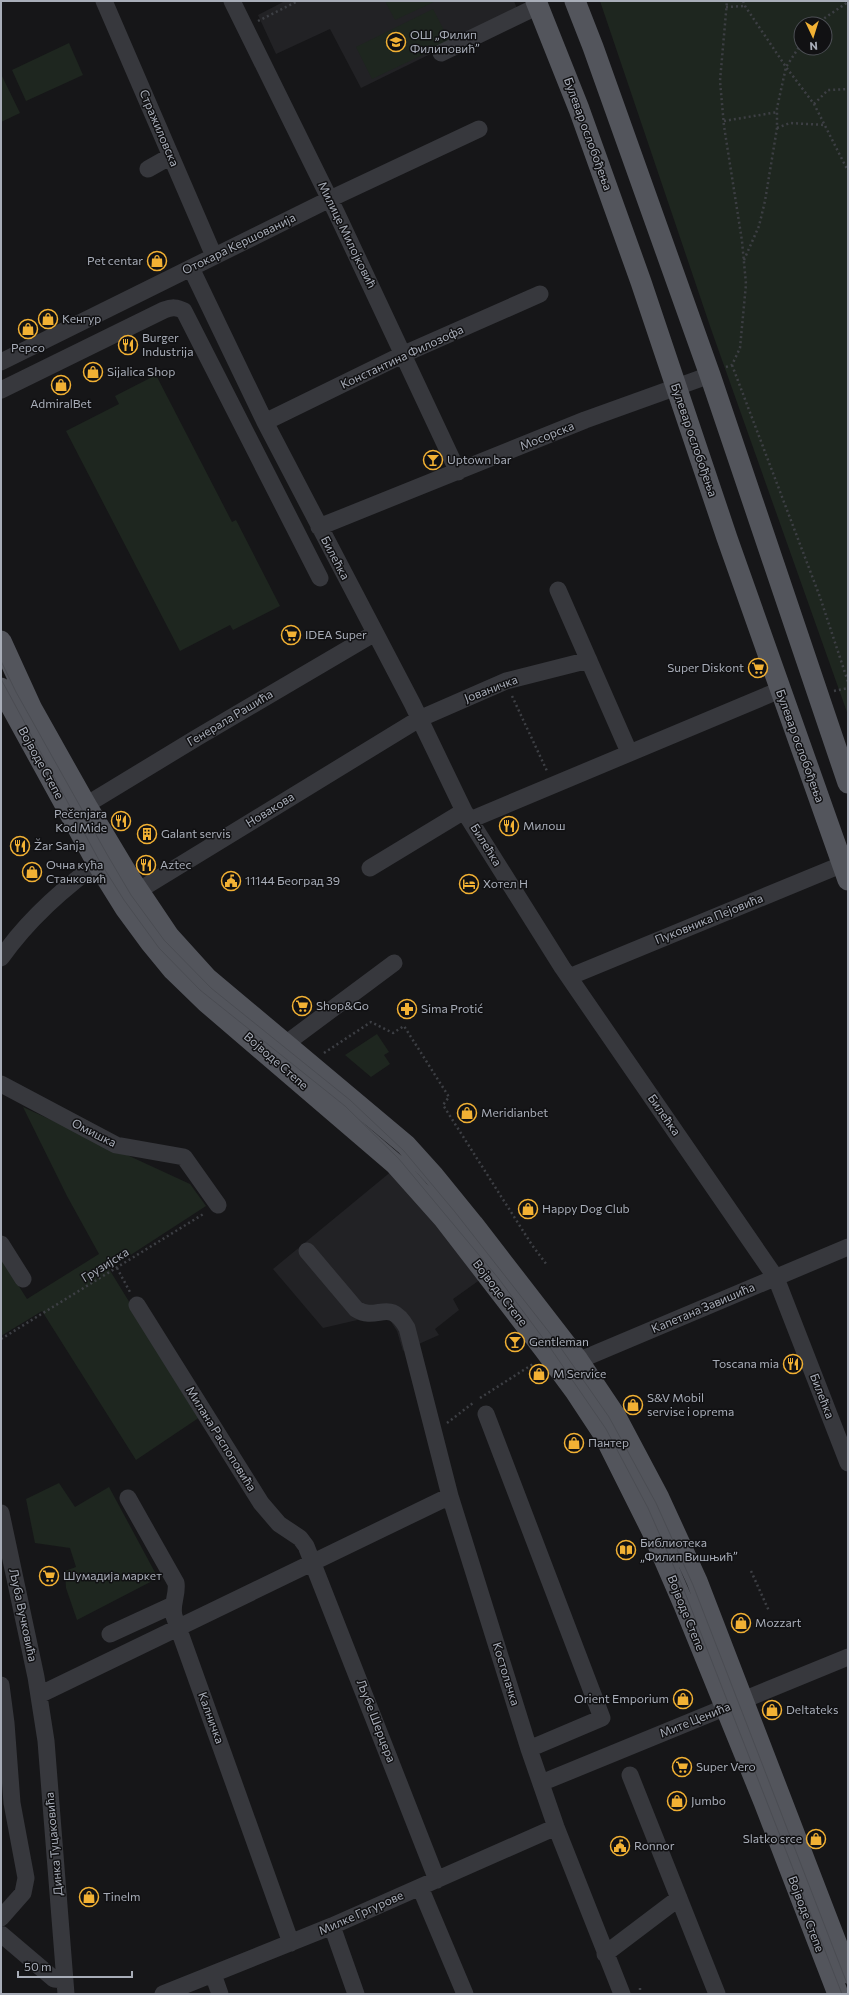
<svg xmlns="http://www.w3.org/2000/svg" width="849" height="1995" viewBox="0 0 849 1995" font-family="Commissioner,sans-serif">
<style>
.built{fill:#222225}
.green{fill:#1e261f;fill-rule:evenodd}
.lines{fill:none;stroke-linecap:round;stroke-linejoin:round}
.path{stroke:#3d3f44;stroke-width:2.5;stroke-dasharray:2 3;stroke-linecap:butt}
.minor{stroke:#37383d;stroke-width:17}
.major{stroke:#53555c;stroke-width:21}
.tram{stroke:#4a4c52;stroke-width:1}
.labels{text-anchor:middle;stroke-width:3;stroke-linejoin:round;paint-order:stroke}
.poi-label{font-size:12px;fill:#a8adb8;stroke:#111113;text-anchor:start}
.street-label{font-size:12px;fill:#a8adb8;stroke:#111113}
</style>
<rect width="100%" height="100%" fill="#161618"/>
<!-- built -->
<path class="built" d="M285 1H514L518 11 361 88 330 29 276 54 258 15Z
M393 1170 481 1279 453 1299 459 1310 435 1329 439 1335 403 1351 397 1331 388 1317 366 1318 323 1328 273 1269Z"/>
<!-- green -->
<path class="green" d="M385 1H436L395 20Z
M600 1H848V715L711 329ZM801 24H825V48H801Z
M433 9 450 42 372 79 356 47Z
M69 43 83 75 26 101 12 70Z
M1 74 20 113 1 122Z
M156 375 232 522 236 520 280 606 233 630 230 625 180 651 66 431 119 404 115 396Z
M377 1034 389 1052 384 1055 390 1064 371 1077 345 1055Z
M23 1107 190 1184 206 1206 109 1269 200 1417 136 1460 42 1311 1 1336V1258L27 1299 99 1254 67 1196Z
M59 1483 75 1507 109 1487 158 1578 77 1620 66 1588 65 1571 76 1567 70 1548 35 1543 26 1499Z"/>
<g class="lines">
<!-- path -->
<path class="path" d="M743 1 745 6 786 67 814 104 848 171
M726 7 745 6
M258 21 298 1
M816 24 848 2
M814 104 828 90 848 89
M724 121 778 112
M777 128 790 123 825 125
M744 260 759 226 765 201 777 128V108L786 67 801 44
M732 365 820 597 848 682
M726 367 732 365 740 348 746 284 742 241 724 126 720 81 727 1
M834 691 848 688
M512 696 547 771
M324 1053 371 1022 393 1033 404 1026 449 1097 443 1105 532 1245 547 1265
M117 1268 130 1292
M1 1339 205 1213
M480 1398 533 1364
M447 1423 473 1403
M751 1571 769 1611
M640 1988V1994"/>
<!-- minor -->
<path class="minor" d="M104 1 214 256
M232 1 336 212 458 472
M441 53 538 6
M148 169 171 156
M191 268 265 422 412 703 464 811 562 967 776 1278 848 1463
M1 362 330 199 479 129
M1 390 164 310C172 307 177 307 184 311L320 578
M265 422 404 354 540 294
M319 527 585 420 710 375
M558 590 629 752
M86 805 198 737 375 633
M470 820 780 690
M370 868 464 811
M128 897 419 719 506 681 589 660
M1 958C29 918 68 884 108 856
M569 977 848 862
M287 1045 292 1039 394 963
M1 1084 116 1145 184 1157 218 1205
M1 1244 23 1279
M307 1251 356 1309C378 1323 389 1296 407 1328L450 1496 529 1749 556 1827 622 1994
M137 1305 261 1503 279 1524 300 1538 306 1546 437 1880
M568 1365 848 1247
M486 1414 602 1718 529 1749
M128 1498 176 1583C178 1594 171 1604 174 1616L291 1943
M1 1513 36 1677 46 1741 66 1994
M110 1634 173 1605
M1 1685 6 1723 12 1803 26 1878 23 1893 1 1918
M39 1695 450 1496
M630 1775 717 1994
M541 1783 848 1657
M420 1887 465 1994
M332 1926 356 1994
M1 1934 54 1979 65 1980
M605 1954 679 1898
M213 1974 220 1994
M163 1994 332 1926 556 1827"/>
<!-- major -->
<path class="major" d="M536 1 579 109 641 282 727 538 848 880
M575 1 593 47 710 375 848 783
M1 641 32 709 86 805 128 875 169 936 207 978 406 1145 434 1176 473 1224 578 1360 615 1415 659 1498 697 1581 848 1973
M1 688 97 863 125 908 150 942 173 970 206 1002 395 1164 444 1219 544 1349 575 1391 604 1435 652 1531 684 1605 764 1802 838 1994"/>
<!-- tram -->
<path class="tram" d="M1 661 16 692 108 856 131 895 164 940 211 988 350 1100 404 1151 455 1212 556 1341 609 1417 656 1503 693 1585 848 1986
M1 679 100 862 124 900 159 948 200 990 345 1106 399 1159 499 1279 549 1346 606 1429 648 1508 682 1585 842 1994"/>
</g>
<!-- icons -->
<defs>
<symbol id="school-ring" viewBox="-11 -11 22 22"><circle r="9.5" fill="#111113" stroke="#f2b134" stroke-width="1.5"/><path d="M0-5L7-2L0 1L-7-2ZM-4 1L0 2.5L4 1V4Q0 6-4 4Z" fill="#f2b134"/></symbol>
<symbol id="shop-ring" viewBox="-11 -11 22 22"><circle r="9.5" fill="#111113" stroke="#f2b134" stroke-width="1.5"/><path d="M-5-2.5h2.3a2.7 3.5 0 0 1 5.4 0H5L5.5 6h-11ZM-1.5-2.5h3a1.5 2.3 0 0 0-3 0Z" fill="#f2b134"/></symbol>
<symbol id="restaurant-ring" viewBox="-11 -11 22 22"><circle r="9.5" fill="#111113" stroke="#f2b134" stroke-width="1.5"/><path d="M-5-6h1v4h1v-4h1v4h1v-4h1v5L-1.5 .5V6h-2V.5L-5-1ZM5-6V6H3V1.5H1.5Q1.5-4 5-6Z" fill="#f2b134"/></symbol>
<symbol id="bar-ring" viewBox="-11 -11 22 22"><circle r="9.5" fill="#111113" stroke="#f2b134" stroke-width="1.5"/><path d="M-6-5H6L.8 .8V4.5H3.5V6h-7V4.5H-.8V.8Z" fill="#f2b134"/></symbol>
<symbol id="supermarket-ring" viewBox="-11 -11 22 22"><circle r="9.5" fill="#111113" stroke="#f2b134" stroke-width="1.5"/><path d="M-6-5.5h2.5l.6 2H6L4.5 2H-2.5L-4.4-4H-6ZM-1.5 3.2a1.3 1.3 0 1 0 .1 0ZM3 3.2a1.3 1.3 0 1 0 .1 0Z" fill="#f2b134"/></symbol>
<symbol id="building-ring" viewBox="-11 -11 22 22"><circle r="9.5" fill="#111113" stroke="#f2b134" stroke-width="1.5"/><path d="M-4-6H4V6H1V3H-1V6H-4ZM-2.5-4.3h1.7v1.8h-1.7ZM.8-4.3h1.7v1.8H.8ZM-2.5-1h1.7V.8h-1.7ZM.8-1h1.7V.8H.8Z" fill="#f2b134"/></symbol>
<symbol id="civic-ring" viewBox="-11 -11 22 22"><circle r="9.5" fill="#111113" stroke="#f2b134" stroke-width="1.5"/><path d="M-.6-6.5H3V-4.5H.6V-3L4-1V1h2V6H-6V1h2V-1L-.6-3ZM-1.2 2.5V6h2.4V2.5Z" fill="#f2b134"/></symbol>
<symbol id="hotel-ring" viewBox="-11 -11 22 22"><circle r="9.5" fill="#111113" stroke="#f2b134" stroke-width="1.5"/><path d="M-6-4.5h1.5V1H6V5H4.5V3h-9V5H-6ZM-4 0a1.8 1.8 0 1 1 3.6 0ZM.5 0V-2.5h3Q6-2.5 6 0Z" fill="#f2b134"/></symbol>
<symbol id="pharmacy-ring" viewBox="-11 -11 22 22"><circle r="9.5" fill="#111113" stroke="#f2b134" stroke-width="1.5"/><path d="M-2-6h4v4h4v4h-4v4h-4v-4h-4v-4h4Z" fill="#f2b134"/></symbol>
<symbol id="library-ring" viewBox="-11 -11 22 22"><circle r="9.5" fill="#111113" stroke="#f2b134" stroke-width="1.5"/><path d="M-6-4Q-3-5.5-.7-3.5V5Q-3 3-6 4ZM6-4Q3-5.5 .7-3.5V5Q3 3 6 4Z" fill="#f2b134"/></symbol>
</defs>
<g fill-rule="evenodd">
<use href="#school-ring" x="385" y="31" width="22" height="22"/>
<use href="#shop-ring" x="146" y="250" width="22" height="22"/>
<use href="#shop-ring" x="37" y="308" width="22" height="22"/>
<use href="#shop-ring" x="17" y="318" width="22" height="22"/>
<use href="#restaurant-ring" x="117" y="334" width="22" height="22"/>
<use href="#shop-ring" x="82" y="361" width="22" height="22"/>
<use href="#shop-ring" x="50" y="374" width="22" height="22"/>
<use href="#bar-ring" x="422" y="449" width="22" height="22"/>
<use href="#supermarket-ring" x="280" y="624" width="22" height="22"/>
<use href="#supermarket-ring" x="747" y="657" width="22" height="22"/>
<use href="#restaurant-ring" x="110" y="810" width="22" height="22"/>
<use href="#restaurant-ring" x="498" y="815" width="22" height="22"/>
<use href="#building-ring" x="136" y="823" width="22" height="22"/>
<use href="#restaurant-ring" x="9" y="835" width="22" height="22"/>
<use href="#restaurant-ring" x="135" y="854" width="22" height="22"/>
<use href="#shop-ring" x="21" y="861" width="22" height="22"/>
<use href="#civic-ring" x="220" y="870" width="22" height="22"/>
<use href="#hotel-ring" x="458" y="873" width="22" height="22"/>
<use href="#supermarket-ring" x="291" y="995" width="22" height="22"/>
<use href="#pharmacy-ring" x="396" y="998" width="22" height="22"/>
<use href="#shop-ring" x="456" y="1102" width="22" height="22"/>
<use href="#shop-ring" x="517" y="1198" width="22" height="22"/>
<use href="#bar-ring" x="504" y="1331" width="22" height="22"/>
<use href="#restaurant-ring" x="782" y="1353" width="22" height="22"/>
<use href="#shop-ring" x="528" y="1363" width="22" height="22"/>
<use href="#shop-ring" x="622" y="1394" width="22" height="22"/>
<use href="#shop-ring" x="563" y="1432" width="22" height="22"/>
<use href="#library-ring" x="615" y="1539" width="22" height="22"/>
<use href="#supermarket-ring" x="38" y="1565" width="22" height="22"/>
<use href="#shop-ring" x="730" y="1612" width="22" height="22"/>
<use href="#shop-ring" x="672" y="1688" width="22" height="22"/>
<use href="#shop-ring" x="761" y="1699" width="22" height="22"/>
<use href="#supermarket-ring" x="671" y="1756" width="22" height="22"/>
<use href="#shop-ring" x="666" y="1790" width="22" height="22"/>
<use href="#shop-ring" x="805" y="1828" width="22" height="22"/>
<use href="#civic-ring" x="609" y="1835" width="22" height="22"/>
<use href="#shop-ring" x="78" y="1886" width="22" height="22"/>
</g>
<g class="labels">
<!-- poi labels -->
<g class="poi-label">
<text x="410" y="39">ОШ „Филип<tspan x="410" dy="14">Филиповић”</tspan></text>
<text x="143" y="265" text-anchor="end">Pet centar</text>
<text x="62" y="323">Кенгур</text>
<text x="142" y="342">Burger<tspan x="142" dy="14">Industrija</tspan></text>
<text x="28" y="352" text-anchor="middle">Pepco</text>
<text x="107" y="376">Sijalica Shop</text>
<text x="61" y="408" text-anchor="middle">AdmiralBet</text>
<text x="447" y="464">Uptown bar</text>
<text x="305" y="639">IDEA Super</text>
<text x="744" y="672" text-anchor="end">Super Diskont</text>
<text x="107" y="818" text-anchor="end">Pečenjara<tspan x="107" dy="14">Kod Mide</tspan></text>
<text x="523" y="830">Милош</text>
<text x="161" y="838">Galant servis</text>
<text x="34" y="850">Žar Sanja</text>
<text x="46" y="869">Очна кућа<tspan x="46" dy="14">Станковић</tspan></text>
<text x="160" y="869">Aztec</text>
<text x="245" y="885">11144 Београд 39</text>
<text x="483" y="888">Хотел Н</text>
<text x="316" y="1010">Shop&amp;Go</text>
<text x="421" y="1013">Sima Protić</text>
<text x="481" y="1117">Meridianbet</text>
<text x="542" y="1213">Happy Dog Club</text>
<text x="529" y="1346">Gentleman</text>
<text x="779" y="1368" text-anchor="end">Toscana mia</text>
<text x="553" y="1378">M Service</text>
<text x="647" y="1402">S&amp;V Mobil<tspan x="647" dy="14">servise i oprema</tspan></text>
<text x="588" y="1447">Пантер</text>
<text x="640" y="1547">Библиотека<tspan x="640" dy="14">„Филип Вишњић”</tspan></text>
<text x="63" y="1580">Шумадија маркет</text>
<text x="755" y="1627">Mozzart</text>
<text x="669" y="1703" text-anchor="end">Orient Emporium</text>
<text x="786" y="1714">Deltateks</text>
<text x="696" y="1771">Super Vero</text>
<text x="691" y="1805">Jumbo</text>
<text x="802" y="1843" text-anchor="end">Slatko srce</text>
<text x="634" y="1850">Ronnor</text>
<text x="103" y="1901">Tinelm</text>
</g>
<!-- street labels -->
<g class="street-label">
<text transform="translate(159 128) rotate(67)" y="4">Стражиловска</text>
<text transform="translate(588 134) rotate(70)" y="4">Булевар ослобођења</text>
<text transform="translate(347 235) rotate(64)" y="4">Милице Милојковић</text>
<text transform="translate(239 244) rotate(-26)" y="4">Отокара Кершованија</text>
<text transform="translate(402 357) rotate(-25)" y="4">Константина Филозофа</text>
<text transform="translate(547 436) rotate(-22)" y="4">Мосорска</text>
<text transform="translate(694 440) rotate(71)" y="4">Булевар ослобођења</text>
<text transform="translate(335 558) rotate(62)" y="4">Билећка</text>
<text transform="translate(491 689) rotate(-21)" y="4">Јованичка</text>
<text transform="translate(230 718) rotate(-31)" y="4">Генерала Рашића</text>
<text transform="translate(800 746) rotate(70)" y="4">Булевар ослобођења</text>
<text transform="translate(41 763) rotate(61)" y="4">Војводе Степе</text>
<text transform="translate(270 810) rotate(-32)" y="4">Новакова</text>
<text transform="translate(486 845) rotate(58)" y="4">Билећка</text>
<text transform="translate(709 919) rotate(-22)" y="4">Пуковника Пејовића</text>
<text transform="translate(276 1061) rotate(41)" y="4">Војводе Степе</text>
<text transform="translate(664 1115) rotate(55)" y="4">Билећка</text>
<text transform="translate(94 1133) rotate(27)" y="4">Омишка</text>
<text transform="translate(105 1265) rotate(-32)" y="4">Грузијска</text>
<text transform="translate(500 1293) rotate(52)" y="4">Војводе Степе</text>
<text transform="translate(703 1308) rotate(-23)" y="4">Капетана Завишића</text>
<text transform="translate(822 1396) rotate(69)" y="4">Билећка</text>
<text transform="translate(221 1439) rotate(58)" y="4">Милана Распоповића</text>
<text transform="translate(686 1613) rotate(68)" y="4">Војводе Степе</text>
<text transform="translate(23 1615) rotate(78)" y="4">Љуба Вучковића</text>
<text transform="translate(506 1674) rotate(73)" y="4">Костолачка</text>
<text transform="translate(211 1718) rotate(70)" y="4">Калничка</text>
<text transform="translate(695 1720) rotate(-22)" y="4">Мите Ценића</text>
<text transform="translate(376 1721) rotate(69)" y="4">Љубе Шерцера</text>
<text transform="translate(54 1844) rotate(-95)" y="4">Динка Туцаковића</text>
<text transform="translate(361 1913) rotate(-24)" y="4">Милке Гргурове</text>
<text transform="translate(806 1914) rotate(69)" y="4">Војводе Степе</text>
</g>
</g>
<!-- border -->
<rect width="849" height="1995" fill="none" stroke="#a8adb8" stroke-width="4"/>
<!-- north arrow -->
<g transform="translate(813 36) rotate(176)"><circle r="19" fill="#111113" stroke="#4d4f55"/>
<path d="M0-3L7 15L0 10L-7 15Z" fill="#f2b134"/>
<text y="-6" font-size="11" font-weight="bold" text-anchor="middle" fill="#a8adb8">N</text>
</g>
<!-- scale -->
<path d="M18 1971v6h114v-6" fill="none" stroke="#a8adb8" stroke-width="2"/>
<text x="24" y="1971" font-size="12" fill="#a8adb8" stroke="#111113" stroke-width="3" paint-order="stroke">50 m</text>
</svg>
